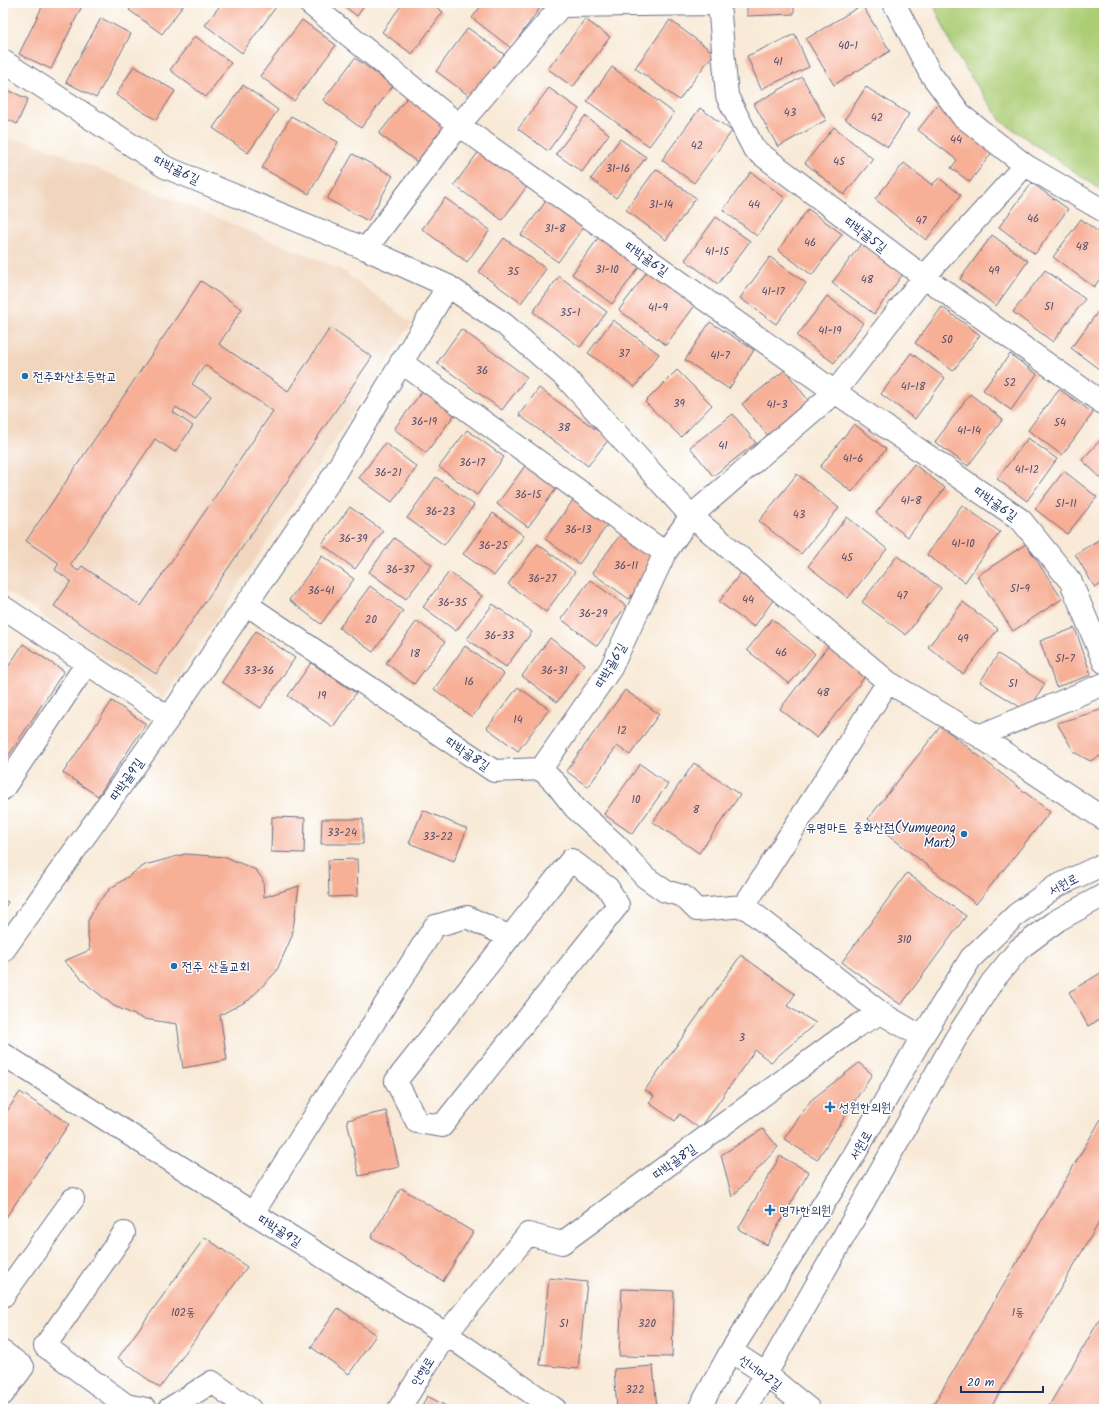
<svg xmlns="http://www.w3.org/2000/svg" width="1107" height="1412" viewBox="0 0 1107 1412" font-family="Kalam,'Poor Story',sans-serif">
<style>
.built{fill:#f1d5bd}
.green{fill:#accd76;stroke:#647e6a}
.building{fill:#f7af96;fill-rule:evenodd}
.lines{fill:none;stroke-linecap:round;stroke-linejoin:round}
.minor-casing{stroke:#687088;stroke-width:24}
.minor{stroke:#fff;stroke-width:22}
.poi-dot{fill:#1f6fb2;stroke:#fff;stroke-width:1.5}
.labels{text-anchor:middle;stroke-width:3;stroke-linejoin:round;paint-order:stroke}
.number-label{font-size:11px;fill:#524f6c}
.street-label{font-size:13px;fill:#1b2f5e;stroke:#fff}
.poi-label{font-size:13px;fill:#1b2f5e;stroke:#fff;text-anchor:start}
</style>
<rect width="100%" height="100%" fill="#fff"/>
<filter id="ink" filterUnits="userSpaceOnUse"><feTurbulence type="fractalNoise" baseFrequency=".025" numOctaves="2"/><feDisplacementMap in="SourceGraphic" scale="8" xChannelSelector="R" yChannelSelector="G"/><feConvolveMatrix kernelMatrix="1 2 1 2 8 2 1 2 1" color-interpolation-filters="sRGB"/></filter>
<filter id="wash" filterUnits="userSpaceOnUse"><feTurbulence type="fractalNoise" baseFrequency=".012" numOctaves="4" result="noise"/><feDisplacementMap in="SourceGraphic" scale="16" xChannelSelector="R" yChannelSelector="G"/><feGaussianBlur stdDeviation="0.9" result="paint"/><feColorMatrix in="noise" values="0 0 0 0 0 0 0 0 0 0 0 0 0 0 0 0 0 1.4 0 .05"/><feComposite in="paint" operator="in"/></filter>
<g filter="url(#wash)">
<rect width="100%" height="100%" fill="#f8ead7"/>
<!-- built -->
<path class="built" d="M3 140 30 141 339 268 412 323 164 698 3 589Z"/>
<!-- green -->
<path class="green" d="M933 3H1104V192L1001 121 955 53Z"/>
<g id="blocks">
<!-- building -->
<path class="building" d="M44 3 83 4 51 69 19 54Z
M135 3H185L162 34 129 10Z
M222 3H271L276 7 242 53 205 25Z
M340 3H366L357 16Z
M403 3H431L443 12 412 54 382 32Z
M483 3H534L540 8 511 48 472 18Z
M747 3H794V14L747 16Z
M862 5 890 51 834 85 806 39Z
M101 18 131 34 96 98 66 82Z
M585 19 610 37 573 87 548 69Z
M302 20 336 45 294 101 260 76Z
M670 20 714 53 679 100 635 68Z
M468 28 505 55 472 98 436 71Z
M795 34 809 67 761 89 747 56Z
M195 36 231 63 206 97 170 70Z
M355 58 393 86 361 128 323 100Z
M134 66 175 91 156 120 116 95Z
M612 67 674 113 649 146 587 101Z
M802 77 826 120 778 147 754 104Z
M243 85 278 110 248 153 213 128Z
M866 87 909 114 888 147 845 119Z
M3 88 28 99 17 124 3 117Z
M549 88 579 109 548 151 518 129Z
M409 95 449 125 420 164 379 134Z
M938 104 995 148 970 182 951 168 957 160 918 130Z
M700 108 732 131 694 183 662 160Z
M291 116 338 142 309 194 262 168Z
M585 116 609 134 582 172 556 154Z
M834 127 873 159 844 195 805 163Z
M620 139 646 157 616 198 591 179Z
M483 146 531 181 502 220 454 185Z
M353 154 393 176 368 221 327 199Z
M904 163 932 185 939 178 961 195 926 240 875 199Z
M656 169 696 198 666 240 626 210Z
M751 172 785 198 757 236 723 210Z
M1032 183 1068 209 1035 254 999 227Z
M552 193 589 220 558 262 521 235Z
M445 198 490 230 467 262 422 229Z
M808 209 842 234 812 275 778 250Z
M716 217 750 241 718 284 685 260Z
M1081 219 1104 236V273L1094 287 1053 257Z
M602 233 642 263 612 304 572 274Z
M992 235 1028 261 996 306 960 279Z
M504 238 546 269 521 303 479 272Z
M861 244 903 274 874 314 832 283Z
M770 257 806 283 776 324 740 298Z
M649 269 696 304 666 345 619 310Z
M1045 270 1085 299 1053 342 1013 312Z
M559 276 607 312 580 347 533 312Z
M201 281 242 309 219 344 288 391 330 328 372 357 156 674 54 606 71 581 55 570 59 563 26 541ZM205 365 273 411 141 606 82 566 78 571 70 565 155 439 175 452 193 426 173 412 176 407 195 420 211 396 192 384Z
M827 296 863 323 834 363 797 336Z
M942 307 980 335 953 371 915 343Z
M1100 309 1104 312V373L1071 348Z
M613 320 659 354 635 387 588 353Z
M710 322 754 350 729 389 685 360Z
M461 329 527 377 502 410 437 363Z
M911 353 945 378 915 419 881 394Z
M1010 354 1037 374 1011 410 983 390Z
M677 370 712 405 681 437 645 402Z
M785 370 811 404 769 437 742 404Z
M539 388 609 439 588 466 519 415Z
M1059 389 1093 413 1062 455 1028 430Z
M423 390 455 414 426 453 394 429Z
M970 394 1003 419 968 466 935 442Z
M733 414 756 443 713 476 690 447Z
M854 424 886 449 852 492 820 467Z
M467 430 504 457 477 495 439 467Z
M1104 436V481L1082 460Z
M1028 438 1057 459 1027 501 997 479Z
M385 443 417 467 392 502 359 478Z
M528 462 559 485 528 527 497 504Z
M914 464 945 488 908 537 876 513Z
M1064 471 1097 497 1067 534 1035 509Z
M797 474 839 508 801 554 759 521Z
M436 477 474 505 444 545 407 518Z
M577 495 611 520 579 564 545 539Z
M962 505 1000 532 965 582 927 555Z
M350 507 383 531 355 569 322 544Z
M493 513 524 536 494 576 463 554Z
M847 517 887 549 848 598 808 566Z
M623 531 660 557 629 599 592 573Z
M1104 537V582L1095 588 1075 554Z
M394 538 432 565 406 599 369 572Z
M538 544 575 572 546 612 508 584Z
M1026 544 1062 599 1013 631 977 576Z
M322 556 354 579 321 624 289 600Z
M897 556 941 588 906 635 862 602Z
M742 571 776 596 754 627 719 602Z
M449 572 482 596 456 631 423 607Z
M590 580 626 606 597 646 561 619Z
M370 586 403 611 373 652 339 628Z
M963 602 998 629 963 674 928 647Z
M493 604 532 632 506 667 467 639Z
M772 619 815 654 789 684 747 650Z
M417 621 445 642 414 684 386 663Z
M1075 628 1091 675 1056 687 1040 641Z
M256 631 295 658 261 708 222 682Z
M550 638 585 664 557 702 522 676Z
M23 644 64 671 3 764V675Z
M829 645 867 674 817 738 780 709Z
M465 646 504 674 472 717 434 689Z
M998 654 1045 684 1028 712 980 682Z
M311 663 356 693 333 727 288 696Z
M518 687 549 709 518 751 487 728Z
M625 690 659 714 630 755 617 746 588 787 566 771Z
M112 701 146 724 98 796 63 773Z
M1104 709V754L1090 761 1074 752 1057 723Z
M941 726 1050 812 976 904 868 819Z
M694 763 740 795 699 853 653 822Z
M640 764 668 784 632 834 604 814Z
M423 810 467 829 454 861 409 843Z
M272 817 305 818 304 853 271 852Z
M322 819H363V844H321Z
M185 854 226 857 256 870 263 880 264 897 299 886 292 936 276 972 249 1000 220 1015 227 1060 183 1068 177 1024 144 1019 114 1006 89 986 64 961 90 950 88 937V921L98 902 111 888 145 865Z
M357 859 358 896 329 897 328 860Z
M907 873 966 916 901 1005 842 962Z
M3 899 8 902 3 910Z
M741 955 795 994 787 1006 816 1023 771 1062 755 1050 700 1129 680 1114 675 1121 649 1103 654 1096 645 1090Z
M1104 971V1017L1088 1026 1069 992Z
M859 1063 872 1074 817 1160 784 1139 811 1100Z
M20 1092 69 1124 3 1222V1117Z
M386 1111 399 1167 359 1176 347 1120Z
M1104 1114V1214L990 1409H931Z
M763 1129 778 1147 732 1197 721 1155Z
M780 1156 809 1172 767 1245 738 1229Z
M401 1188 473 1232 443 1281 371 1237Z
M205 1237 247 1267 160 1388 118 1358Z
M549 1278 587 1282 578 1369 540 1365Z
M622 1289 674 1291 672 1357 619 1356Z
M338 1308 376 1335 349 1374 311 1347Z
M1104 1312V1409H1047Z
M653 1366 657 1409H617L614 1369Z
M427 1396 452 1409H421Z"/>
</g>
</g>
<g filter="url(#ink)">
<use href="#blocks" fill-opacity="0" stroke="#687088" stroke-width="1"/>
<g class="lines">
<defs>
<path id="minor" d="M309 3 459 125 835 392 1021 520 1071 582 1104 662
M557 3 561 6 719 4
M719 3 727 96 754 149 924 277 1104 404
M894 3 930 73 962 116 1025 165 1104 211
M3 61 165 167 366 249 448 286 504 324 567 379 691 516 888 682 979 736 1104 819
M366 249 459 125 561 6
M401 362 665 553
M246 604 494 771 541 769 557 785 575 808 616 845 645 877 665 891 683 896 697 910 744 906
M3 607 169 718
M979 736 1104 684
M541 769 611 668 665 553 691 516 835 392 924 277 1025 165
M3 789 87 663
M3 951 169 718 330 481 448 286
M881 1013 744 906 888 682
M3 1054 253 1213 446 1334 555 1409
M253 1213 435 926 467 917 510 937 396 1081 417 1122 442 1126 618 905 608 888 571 860 510 937
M124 1233 45 1346 126 1405
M3 1296 73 1199
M731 1351 766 1374 809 1409
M3 1352 23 1367 3 1394
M124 1409 126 1405 146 1409
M169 1409 212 1382 250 1409
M399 1409 446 1334 528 1234 562 1243 857 1026 881 1013 922 1037
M699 1409 731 1351 851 1160 922 1037 971 958 1017 914 1055 887 1104 864
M745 1409 766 1374 956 1038 992 982 1019 949 1058 920 1104 895"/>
</defs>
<!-- minor casing -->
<use href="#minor" class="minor-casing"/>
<!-- minor -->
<use href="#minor" class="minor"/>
</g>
</g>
<!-- markers -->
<g class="poi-dot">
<circle cx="25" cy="376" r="4"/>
<circle cx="964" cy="834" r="4"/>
<circle cx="174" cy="966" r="4"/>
<path d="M828 1101h4v4h4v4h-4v4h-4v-4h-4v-4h4z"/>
<path d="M768 1204h4v4h4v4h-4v4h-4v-4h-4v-4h4z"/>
</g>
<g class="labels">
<!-- number labels -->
<g class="number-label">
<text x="848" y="49">40-1</text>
<text x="778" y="65">41</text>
<text x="790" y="116">43</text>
<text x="877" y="121">42</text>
<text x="956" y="143">44</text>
<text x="697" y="149">42</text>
<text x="839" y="165">45</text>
<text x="618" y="172">31-16</text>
<text x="661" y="208">31-14</text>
<text x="754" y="208">44</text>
<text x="1033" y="222">46</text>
<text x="921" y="224">47</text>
<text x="555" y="232">31-8</text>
<text x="810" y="246">46</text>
<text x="1082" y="250">48</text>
<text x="717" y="255">41-15</text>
<text x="607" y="273">31-10</text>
<text x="994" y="274">49</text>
<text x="513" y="275">35</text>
<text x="867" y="283">48</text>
<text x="773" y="295">41-17</text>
<text x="1049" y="310">51</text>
<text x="658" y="311">41-9</text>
<text x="570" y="316">35-1</text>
<text x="830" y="334">41-19</text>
<text x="947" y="343">50</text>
<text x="624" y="357">37</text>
<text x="720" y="359">41-7</text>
<text x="482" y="374">36</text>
<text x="1010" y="386">52</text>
<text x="913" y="390">41-18</text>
<text x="679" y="407">39</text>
<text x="777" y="408">41-3</text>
<text x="424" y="425">36-19</text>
<text x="1060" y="426">54</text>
<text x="564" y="431">38</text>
<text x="969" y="434">41-14</text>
<text x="723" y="449">41</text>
<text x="853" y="462">41-6</text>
<text x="472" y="466">36-17</text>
<text x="1027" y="473">41-12</text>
<text x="388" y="476">36-21</text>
<text x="528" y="498">36-15</text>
<text x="911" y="504">41-8</text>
<text x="1066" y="507">51-11</text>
<text x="440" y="515">36-23</text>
<text x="799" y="518">43</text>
<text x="578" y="533">36-13</text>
<text x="353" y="542">36-39</text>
<text x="963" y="547">41-10</text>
<text x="493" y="549">36-25</text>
<text x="847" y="561">45</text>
<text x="626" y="569">36-11</text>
<text x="400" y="573">36-37</text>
<text x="542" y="582">36-27</text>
<text x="1020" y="592">51-9</text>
<text x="321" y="594">36-41</text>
<text x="902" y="599">47</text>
<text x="748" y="603">44</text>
<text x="452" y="606">36-35</text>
<text x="593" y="617">36-29</text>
<text x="371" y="623">20</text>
<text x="499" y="639">36-33</text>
<text x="963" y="642">49</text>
<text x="781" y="656">46</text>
<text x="415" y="657">18</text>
<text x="1065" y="662">51-7</text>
<text x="259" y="674">33-36</text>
<text x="554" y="674">36-31</text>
<text x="469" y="685">16</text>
<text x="1013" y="687">51</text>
<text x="823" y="696">48</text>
<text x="322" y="699">19</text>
<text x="518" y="723">14</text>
<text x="622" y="734">12</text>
<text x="636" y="803">10</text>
<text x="696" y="813">8</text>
<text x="342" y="836">33-24</text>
<text x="438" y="840">33-22</text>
<text x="904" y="943">310</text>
<text x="742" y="1041">3</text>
<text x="183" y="1316">102동</text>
<text x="1018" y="1316">1동</text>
<text x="564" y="1327">51</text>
<text x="647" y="1327">320</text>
<text x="635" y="1393">322</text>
</g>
<!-- street labels -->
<g class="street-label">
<text transform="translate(177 169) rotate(26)" y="5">따박골6길</text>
<text transform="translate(866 234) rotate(37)" y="5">따박골5길</text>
<text transform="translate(647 258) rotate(35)" y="5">따박골6길</text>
<text transform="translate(996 503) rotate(35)" y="5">따박골6길</text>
<text transform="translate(610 665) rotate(-60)" y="5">따박골6길</text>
<text transform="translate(468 753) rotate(34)" y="5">따박골8길</text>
<text transform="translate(126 779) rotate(-55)" y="5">따박골9길</text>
<text transform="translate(1063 884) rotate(-28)" y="5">서원로</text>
<text transform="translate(860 1145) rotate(-60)" y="5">서원로</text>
<text transform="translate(674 1161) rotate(-36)" y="5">따박골8길</text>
<text transform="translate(280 1230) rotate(32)" y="5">따박골9길</text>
<text transform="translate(422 1371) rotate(-58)" y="5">안행로</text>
<text transform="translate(761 1372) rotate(36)" y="5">선너머2길</text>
</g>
<!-- poi labels -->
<g class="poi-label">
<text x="33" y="381">전주화산초등학교</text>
<text x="956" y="832" text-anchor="end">유명마트 중화산점(Yumyeong<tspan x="956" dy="15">Mart)</tspan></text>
<text x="182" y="971">전주 산돌교회</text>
<text x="839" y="1112">성원한의원</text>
<text x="779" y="1215">명가한의원</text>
</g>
</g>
<!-- margin -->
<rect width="1107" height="1412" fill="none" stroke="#fff" stroke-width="16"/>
<!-- scale -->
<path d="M961 1386v6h82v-6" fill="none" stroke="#1b2f5e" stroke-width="2"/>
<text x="967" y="1386" font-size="12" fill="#1b2f5e" stroke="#ffffff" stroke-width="3" paint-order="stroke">20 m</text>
</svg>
